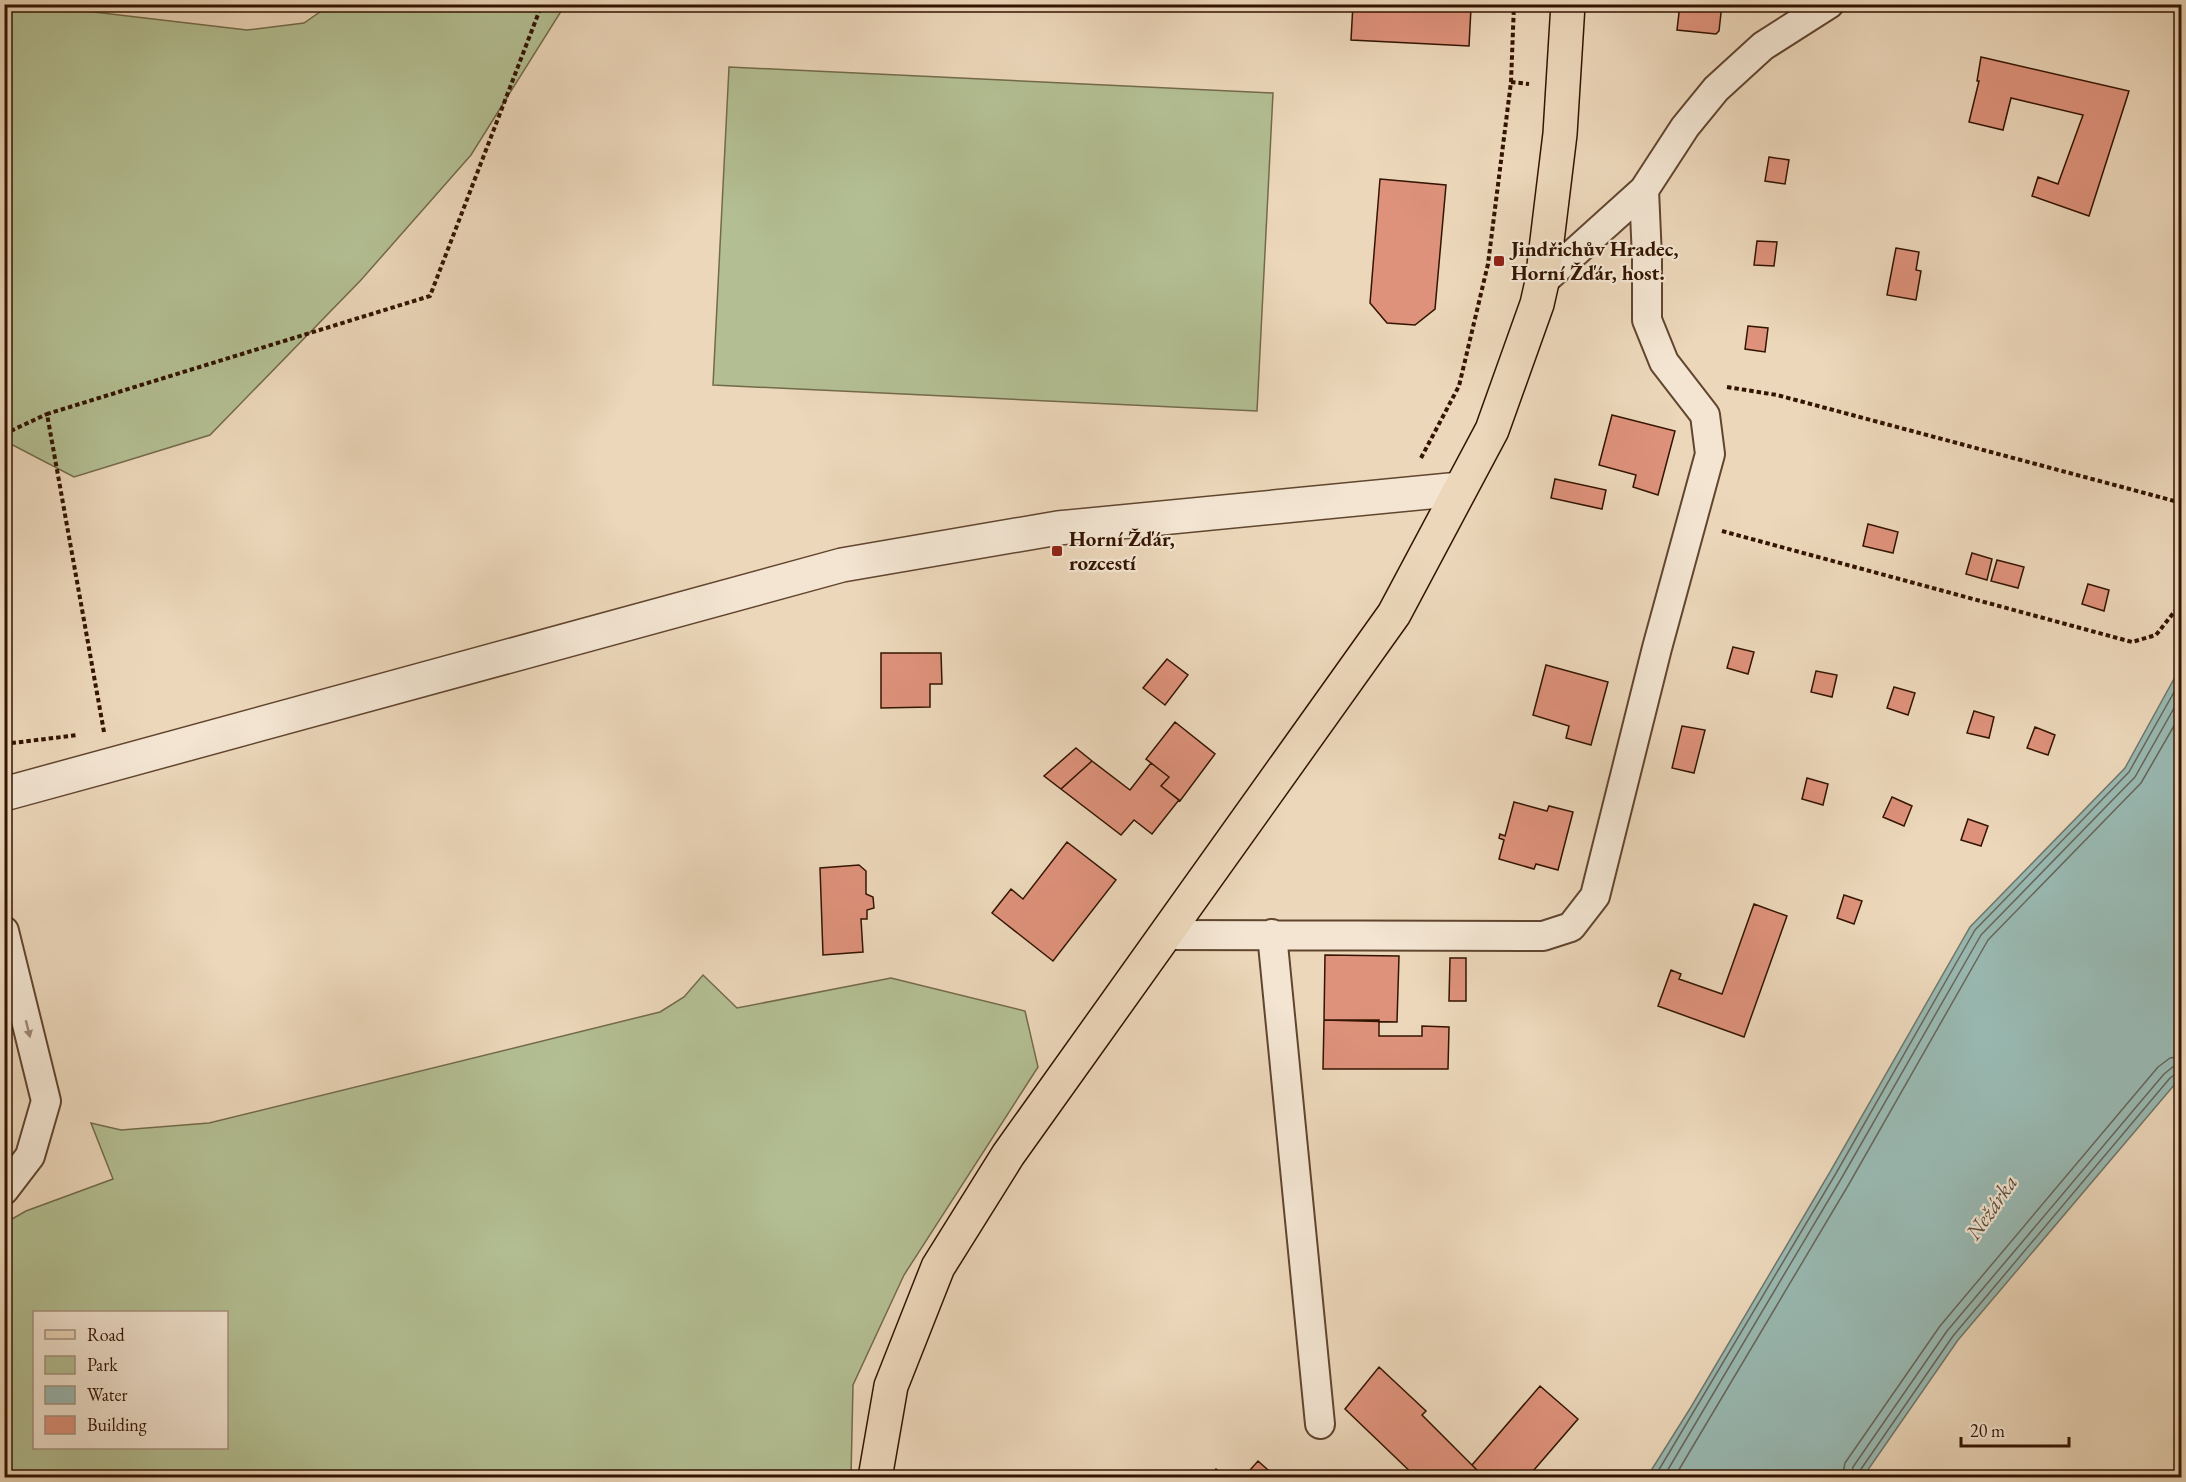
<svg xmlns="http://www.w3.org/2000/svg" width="2186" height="1482" viewBox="0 0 2186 1482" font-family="'EB Garamond',serif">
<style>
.green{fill:#b3bf93;stroke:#736a4a;stroke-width:1.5;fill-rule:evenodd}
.water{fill:#99b9b2;stroke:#70776b;stroke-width:1.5}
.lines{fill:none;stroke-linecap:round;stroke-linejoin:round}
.shore{stroke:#66665a;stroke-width:1.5}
.building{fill:#de927b;stroke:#331401;stroke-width:1.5}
.minor-casing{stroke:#61452f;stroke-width:32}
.tertiary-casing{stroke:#61452f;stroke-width:36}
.primary-casing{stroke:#331401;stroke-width:36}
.path{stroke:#331401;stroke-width:4;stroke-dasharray:4.5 3;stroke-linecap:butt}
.minor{stroke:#f3e5d2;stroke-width:28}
.tertiary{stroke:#f3e5d2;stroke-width:33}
.primary{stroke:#ecd7ba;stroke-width:33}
.oneway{fill:#9d8774}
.poi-dot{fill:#8f2418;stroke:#f3e5d2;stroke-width:2}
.labels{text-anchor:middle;stroke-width:4.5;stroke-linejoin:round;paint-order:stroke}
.poi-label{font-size:21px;font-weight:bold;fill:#331401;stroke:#f3e5d2;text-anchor:start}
.water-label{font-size:22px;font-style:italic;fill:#574e3f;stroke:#f3e5d2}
</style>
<rect width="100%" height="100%" fill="#ecd7ba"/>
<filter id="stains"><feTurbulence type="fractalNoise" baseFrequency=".00333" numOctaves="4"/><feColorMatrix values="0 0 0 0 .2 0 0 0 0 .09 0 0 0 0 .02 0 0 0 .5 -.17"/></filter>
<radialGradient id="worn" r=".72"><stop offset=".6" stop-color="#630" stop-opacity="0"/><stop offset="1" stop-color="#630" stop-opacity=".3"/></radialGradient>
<!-- green -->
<path class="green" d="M4 5H34L247 30 304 23 330 5H565L471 155 361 280 210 435 74 477 5 441Z
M729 67 1273 93 1257 411 713 385Z
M703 975 737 1008 891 978 1025 1011 1038 1067 904 1275 853 1385 851 1477H8L4 1455 5 1223 26 1211 113 1179 91 1123 121 1130 209 1123 660 1012 684 997ZM34 1312H226V1448H34Z"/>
<!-- water -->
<path class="water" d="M2181 666V1077L1958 1340 1863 1477H1647L1691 1407 1830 1172 1970 927 2125 768Z"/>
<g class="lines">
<!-- shore -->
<path class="shore" d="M1654 1478 1835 1175 1975 930 2129 772 2182 678
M1663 1478 1841 1179 1981 935 2135 777 2182 694
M1674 1478 1849 1184 1988 940 2141 783 2182 712
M1842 1478 1845 1463 1940 1326 2158 1067 2170 1058 2182 1056
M1851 1478 1853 1467 1947 1331 2164 1074 2174 1066 2182 1065
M1858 1478 1859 1472 1953 1336 2170 1078 2177 1073H2182"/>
</g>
<!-- building -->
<path class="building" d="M1353 4H1446V7L1471 8 1469 46 1351 40Z
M1680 4H1722L1719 31 1716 34 1677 30Z
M1981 57 2129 91 2089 216 2032 196 2038 177 2058 184 2083 115 2011 98 2003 130 1969 122 1979 81H1977Z
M1769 157 1789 160 1785 184 1765 181Z
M1380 179 1446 185 1435 309 1415 325 1387 323 1370 303Z
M1757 241 1777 242 1774 266 1754 265Z
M1896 248 1919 252 1916 270 1921 271 1916 300 1887 295Z
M1748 326 1768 328 1765 352 1745 349Z
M1612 415 1675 431 1658 495 1633 487 1636 475 1599 465Z
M1555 479 1606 490 1602 509 1551 498Z
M1868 524 1898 532 1893 553 1863 546Z
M1972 553 1992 559 1987 580 1966 574Z
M1997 560 2024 567 2018 588 1991 581Z
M2088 584 2109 590 2104 611 2082 604Z
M1733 647 1754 652 1748 674 1727 668Z
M881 653H941L942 684H930V707L881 708Z
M1167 659 1188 675 1165 705 1143 688Z
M1546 665 1608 682 1591 745 1566 738 1569 726 1533 715Z
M1816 671 1837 675 1832 697 1811 692Z
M1894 687 1915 693 1908 715 1887 708Z
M1974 711 1994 717 1989 738 1967 733Z
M1175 722 1215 754 1180 801 1161 786 1169 777 1146 759Z
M1682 726 1705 730 1694 773 1672 768Z
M2035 727 2055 735 2048 755 2027 748Z
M1076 748 1092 761 1061 789 1044 776Z
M1092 761 1130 790 1151 763 1169 777 1161 786 1179 800 1152 834 1134 820 1121 835 1061 789Z
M1807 778 1828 784 1823 805 1802 799Z
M1892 797 1912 806 1904 826 1883 817Z
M1514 802 1547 811 1549 806 1573 812 1558 870 1536 864 1534 869 1499 859 1504 840 1499 838 1500 834 1505 836Z
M1968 819 1988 826 1981 846 1961 840Z
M1067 842 1116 880 1053 961 992 913 1011 889 1023 899Z
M859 865 866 871V894L873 897 874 908 867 910V919H861L863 952 823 955 820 868Z
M1844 895 1862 901 1854 924 1837 918Z
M1754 904 1787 916 1744 1037 1658 1006 1671 970 1681 974 1679 979 1722 994Z
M1325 955 1399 956 1397 1022 1324 1020Z
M1450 958H1466V1001H1449Z
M1324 1020H1379V1036H1422V1026L1449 1027 1448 1069H1323Z
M1379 1367 1426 1411 1422 1415 1477 1470 1471 1478H1417L1345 1409Z
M1540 1386 1578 1419 1527 1478H1479L1474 1474 1477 1470 1472 1465Z
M1258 1461 1277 1478H1243Z
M1216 1469 1226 1478H1209Z"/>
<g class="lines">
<defs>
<path id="minor" d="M1542 282 1644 190 1685 127 1716 89 1763 46 1829 4
M4 931 46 1101 30 1156 4 1190
M1272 934 1320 1424
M1165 935 1543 936 1571 927 1595 896 1657 648 1710 454 1705 415 1664 362 1647 320V258L1644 190"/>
<path id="tertiary" d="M4 794 842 565 1058 528 1460 489"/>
<path id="primary" d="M875 1478 891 1386 938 1267 1008 1155 1394 614 1492 430 1537 304 1542 282 1560 134 1568 4"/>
</defs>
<!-- minor casing -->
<use href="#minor" class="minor-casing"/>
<!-- tertiary casing -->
<use href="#tertiary" class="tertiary-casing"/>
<!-- primary casing -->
<use href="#primary" class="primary-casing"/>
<!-- path -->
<path class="path" d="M1511 82 1529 84
M1727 387 1777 395 2182 503
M4 434 47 414
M1421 458 1459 386 1488 264 1511 82 1514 4
M1722 531 2132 642 2156 635 2182 602
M104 732 47 414 430 296 542 4
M4 744 78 735"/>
<!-- minor -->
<use href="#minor" class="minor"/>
<!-- tertiary -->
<use href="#tertiary" class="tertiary"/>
<!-- primary -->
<use href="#primary" class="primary"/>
</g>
<!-- one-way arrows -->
<defs><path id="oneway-solid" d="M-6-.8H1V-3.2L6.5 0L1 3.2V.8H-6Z" transform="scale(1.5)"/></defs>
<use class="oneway" href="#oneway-solid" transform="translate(28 1029) rotate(76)"/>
<!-- markers -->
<g class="poi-dot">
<rect x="1493" y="255" width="12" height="12" rx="3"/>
<rect x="1051" y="545" width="12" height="12" rx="3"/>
</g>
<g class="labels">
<!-- poi labels -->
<g class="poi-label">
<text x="1511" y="256">Jindřichův Hradec,<tspan x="1511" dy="24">Horní Žďár, host.</tspan></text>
<text x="1069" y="546">Horní Žďár,<tspan x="1069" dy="24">rozcestí</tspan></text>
</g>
<!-- water labels -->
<g class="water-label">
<text transform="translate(1991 1207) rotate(-55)" y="8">Nežárka</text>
</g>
</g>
<!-- margin -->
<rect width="2186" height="1482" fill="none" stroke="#ecd7ba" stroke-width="24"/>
<rect x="6" y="6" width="2174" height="1470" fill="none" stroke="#331401" stroke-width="3"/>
<rect x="12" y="12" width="2162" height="1458" fill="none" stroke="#331401" stroke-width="1.5"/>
<!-- legend -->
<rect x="33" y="1311" width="195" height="138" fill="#f3e5d2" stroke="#a6917e" stroke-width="1.5"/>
<rect x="45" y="1330" width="30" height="9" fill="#ecd7ba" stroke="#a6917e" stroke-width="1.5"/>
<text x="87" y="1341" font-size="18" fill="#331401">Road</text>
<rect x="45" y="1356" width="30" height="18" fill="#b3bf93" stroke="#a6917e" stroke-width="1.5"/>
<text x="87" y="1371" font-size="18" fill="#331401">Park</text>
<rect x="45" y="1386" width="30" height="18" fill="#99b9b2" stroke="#a6917e" stroke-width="1.5"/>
<text x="87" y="1401" font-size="18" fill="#331401">Water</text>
<rect x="45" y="1416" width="30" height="18" fill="#de927b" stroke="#a6917e" stroke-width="1.5"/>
<text x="87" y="1431" font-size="18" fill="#331401">Building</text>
<!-- scale -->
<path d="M1961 1437v9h108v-9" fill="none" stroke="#331401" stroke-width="3"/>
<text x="1970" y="1437" font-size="18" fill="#331401" stroke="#f3e5d2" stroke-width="4.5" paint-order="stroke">20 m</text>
<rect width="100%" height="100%" filter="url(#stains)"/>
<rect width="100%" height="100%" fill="url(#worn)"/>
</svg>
